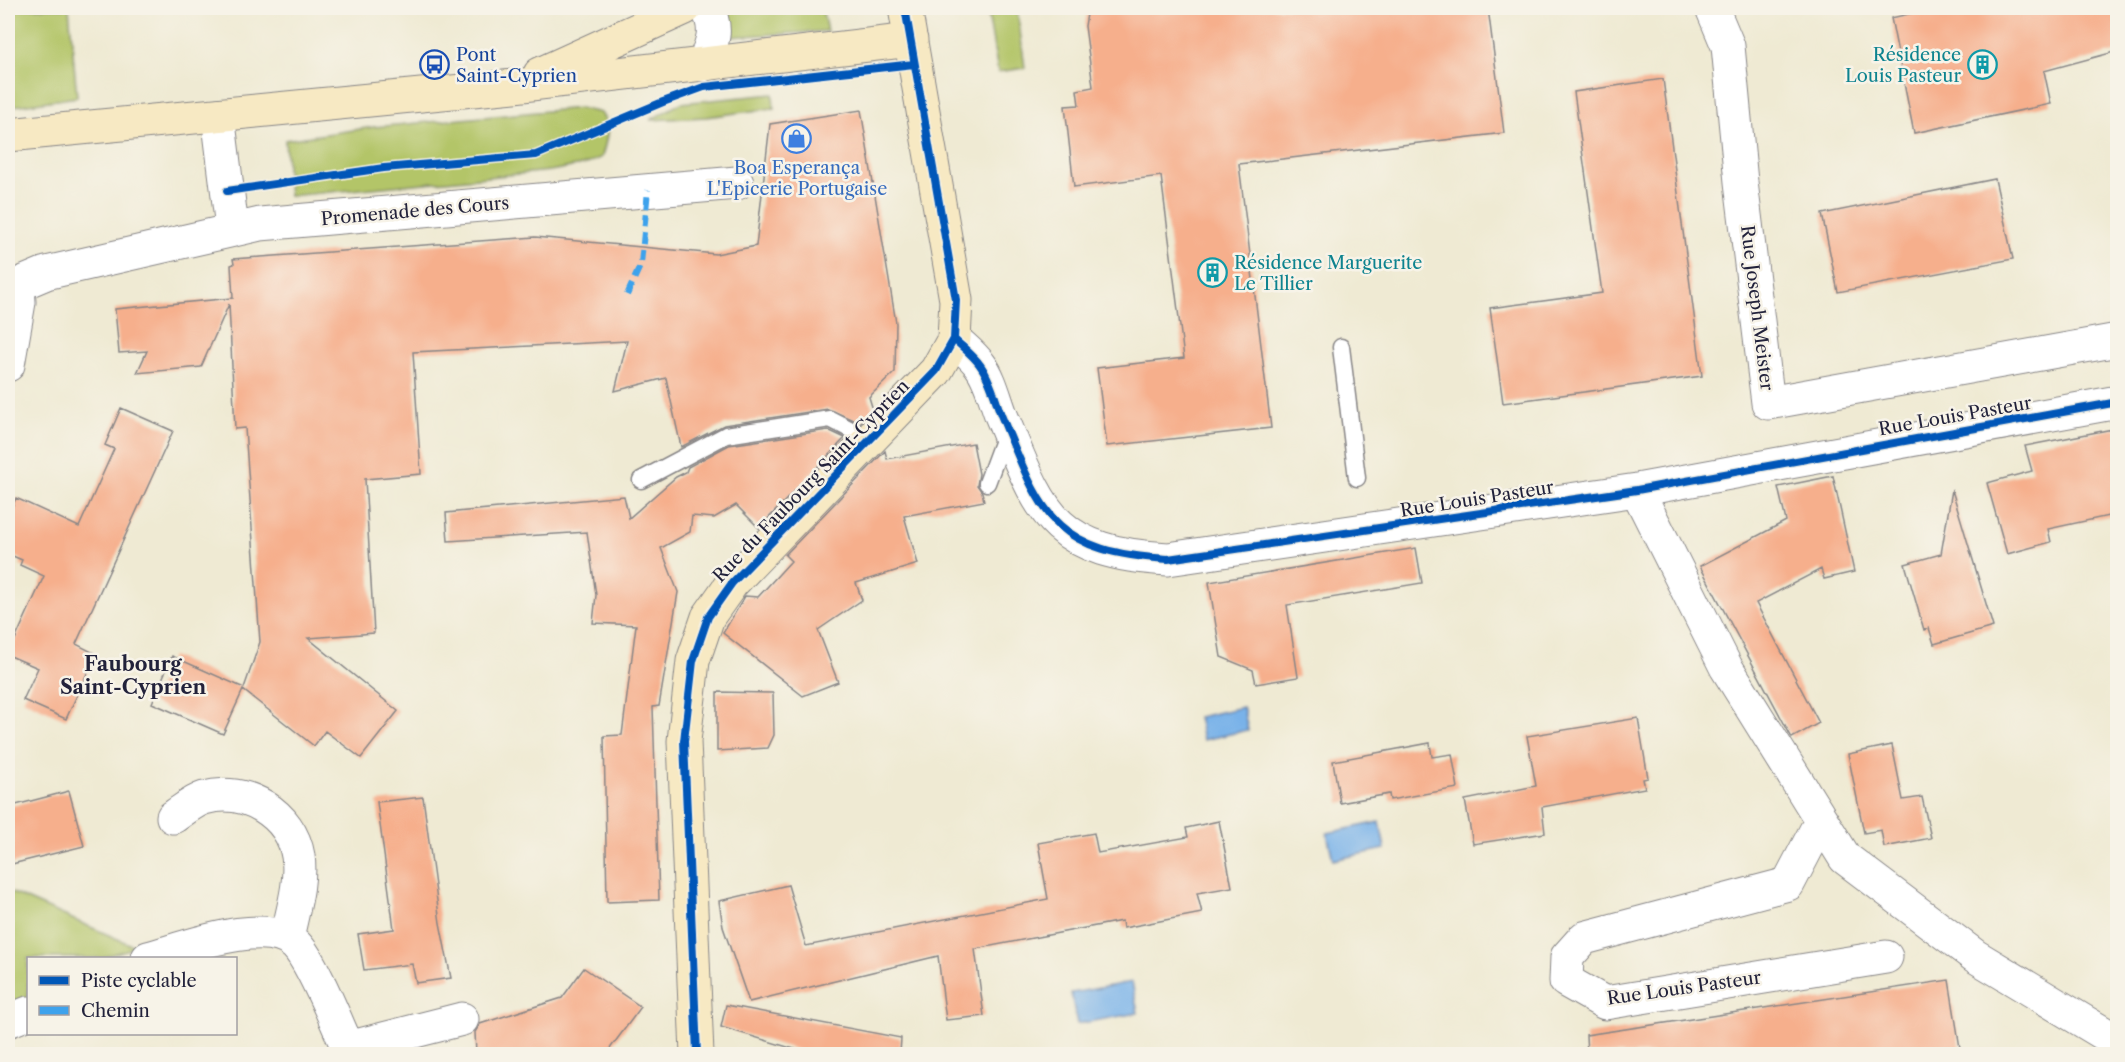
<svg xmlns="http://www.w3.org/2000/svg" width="2125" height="1062" viewBox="0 0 2125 1062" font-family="'Libre Caslon Text',serif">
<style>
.green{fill:#b3c568;stroke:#6a7452;stroke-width:1.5}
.water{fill:#79b2e9;stroke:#4e6a92;stroke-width:1.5}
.building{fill:#f6af8c}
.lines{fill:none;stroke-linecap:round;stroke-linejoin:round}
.lane-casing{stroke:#888687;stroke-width:19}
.street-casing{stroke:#888687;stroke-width:35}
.secondary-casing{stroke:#888687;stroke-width:35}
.lane{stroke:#fff;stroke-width:16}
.street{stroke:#fff;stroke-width:33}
.secondary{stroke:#f7e9c3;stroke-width:33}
.quiet{stroke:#3ea2ec;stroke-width:6;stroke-dasharray:12 6;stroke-linecap:butt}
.cycleway-casing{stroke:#f7f3e8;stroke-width:11}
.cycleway{stroke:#0057b8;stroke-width:8}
.labels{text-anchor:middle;stroke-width:5;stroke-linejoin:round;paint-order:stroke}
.transit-label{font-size:18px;fill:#164399;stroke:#f7f3e8;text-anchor:start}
.culture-label{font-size:18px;fill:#0d838f;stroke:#f7f3e8;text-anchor:end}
.shop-label{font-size:18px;fill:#366cbe;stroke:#f7f3e8}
.street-label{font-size:18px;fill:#22223b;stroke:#f7f3e8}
.neighbourhood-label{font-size:20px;font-weight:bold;fill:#22223b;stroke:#f7f3e8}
</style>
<rect width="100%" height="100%" fill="#f7f3e8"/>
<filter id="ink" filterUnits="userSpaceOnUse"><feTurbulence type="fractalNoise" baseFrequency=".0167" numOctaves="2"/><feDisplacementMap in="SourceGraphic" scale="12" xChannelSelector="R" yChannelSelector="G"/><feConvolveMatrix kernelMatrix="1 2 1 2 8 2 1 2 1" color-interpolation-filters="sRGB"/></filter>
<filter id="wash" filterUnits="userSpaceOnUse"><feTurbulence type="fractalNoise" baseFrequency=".008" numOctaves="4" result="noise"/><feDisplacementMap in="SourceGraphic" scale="24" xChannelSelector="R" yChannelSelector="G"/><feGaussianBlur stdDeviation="1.35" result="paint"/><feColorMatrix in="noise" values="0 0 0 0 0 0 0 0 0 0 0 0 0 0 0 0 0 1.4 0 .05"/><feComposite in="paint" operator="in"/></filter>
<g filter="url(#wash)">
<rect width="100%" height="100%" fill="#efead3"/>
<!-- green -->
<path class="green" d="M34 8H69L77 97 8 107V10Z
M722 8H822L827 31 729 37Z
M987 8H1017L1025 68 998 72Z
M773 94 774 108 706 117 650 120 681 103Z
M580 108 601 113C612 128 606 140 602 157L587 164 550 171 289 196 285 140 374 127Z
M8 891 136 947 101 958H28V1000L8 1010Z"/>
<!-- water -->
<path class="water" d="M1243 707 1248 730 1203 740 1198 717Z
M1380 822 1385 849 1333 860 1327 833Z
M1132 982 1138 1013 1077 1024 1071 993Z"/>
<g id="blocks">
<!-- building -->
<path class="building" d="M1088 8H1488L1504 133 1239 164 1271 428 1107 446 1097 368 1184 358 1161 176 1074 187 1065 106 1079 105 1077 90 1093 87 1085 26Z
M1935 8H2118V51L2044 71 2051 104 1914 133 1891 18Z
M1663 79 1702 376 1503 403 1490 308 1602 293 1574 92Z
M861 110 896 323 895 372 869 397 873 410 860 423 828 409 724 425 681 447 666 378 615 391 627 341 413 352 421 474 365 479 374 633 308 638 398 711 361 758 325 731 314 746 243 690 223 734 152 703 172 656 244 688 260 642 245 428 235 429 229 304 201 367 137 373 147 351 119 353 115 309 233 298 231 265 234 264 233 259 535 237 716 254 756 246 770 124Z
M1995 179 2013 259 1838 292 1822 214Z
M121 408 173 431 76 644 96 654 66 719 23 700 38 668 8 655 44 576 20 565 22 560 8 554V516L16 498 79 527 114 449 105 445Z
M2118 428V514L2048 529 2051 542 2007 554 1987 483 2032 471 2025 446Z
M828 430 845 438 759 528 736 505 714 518 692 516 690 532 661 548 678 592 659 706 653 707 659 900 607 902 604 736 622 735 636 625 593 623 596 595 587 532 448 541 446 513 624 496 629 518 676 477 686 472 688 467 729 445Z
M973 443 979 474 977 485 982 492 984 501 904 516 918 564 856 583 862 600 818 630 838 682 803 696 723 633 745 596 758 597 791 561 785 555 885 451 887 459Z
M1833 476 1854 572 1824 579 1821 569 1756 603 1819 723 1792 738 1700 566 1786 521 1778 487Z
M1952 490 1993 627 1934 644 1929 628 1924 630 1905 564 1941 554Z
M1416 548 1422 583 1287 605 1298 677 1256 684 1253 670 1221 657 1209 582Z
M717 692 773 693 774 735 768 748 717 751Z
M1638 718 1648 778 1643 779 1645 788 1542 807 1545 833 1473 844 1465 800 1536 786 1527 736Z
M1430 743 1432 757 1452 754 1458 788 1390 800 1389 794 1340 803 1333 761Z
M1892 745 1903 800 1922 797 1931 838 1884 847 1881 830 1864 833 1848 754Z
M69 791 84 846 8 865V807Z
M423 797 440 923 451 978 416 983 412 964 364 970 358 934 394 929 377 802Z
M1219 821 1232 887 1197 893 1202 913 1123 928 1122 921 975 949 984 1016 946 1020 938 956 749 1002 723 927 719 901 788 885 806 946 1048 899 1038 843 1094 833 1098 853 1188 837 1186 828Z
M584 968 641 1007 606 1054H476L475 1032 480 1024 562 998Z
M1949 980 1961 1054H1587L1586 1035Z
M726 1005 901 1038 900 1054H811L721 1027Z"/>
</g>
</g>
<g filter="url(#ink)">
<use href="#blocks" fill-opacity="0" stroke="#888687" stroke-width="1.5"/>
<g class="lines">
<defs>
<path id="lane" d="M1341 347 1357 478
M641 480 726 435 830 419 871 440
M987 483 1006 432"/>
<path id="street" d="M1712 8 1728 46 1741 182 1768 403 2118 340
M703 65C712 44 719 30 707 8
M218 115 232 228
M8 289 46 273 260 224 737 183
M954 339C962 347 973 355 980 365 990 378 995 399 1001 415 1042 513 1050 552 1168 559L1637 490 2118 402
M8 365 19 302 18 285
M1637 490 1726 667 1845 858 1975 956 2118 1042
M173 817C182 811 194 801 204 798 246 786 291 814 298 856 302 883 292 912 287 938
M1821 821 1788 884 1584 938 1567 957 1566 981 1605 1003 1886 957
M148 958C182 949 267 915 296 945 312 961 337 1024 348 1048L462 1019
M8 1021 28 1013"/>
<path id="secondary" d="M540 74 685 8
M8 135 514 86 911 40
M697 1054 684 741 693 661 708 617 732 583 936 371 954 339 956 300 905 8"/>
</defs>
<!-- lane casing -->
<use href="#lane" class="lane-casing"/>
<!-- street casing -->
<use href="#street" class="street-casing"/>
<!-- secondary casing -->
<use href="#secondary" class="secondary-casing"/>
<!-- lane -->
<use href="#lane" class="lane"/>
<!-- street -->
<use href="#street" class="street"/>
<!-- secondary -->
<use href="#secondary" class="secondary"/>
<!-- quiet -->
<path class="quiet" d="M627 295 641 264 648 190"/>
<defs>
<path id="cycleway" d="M227 191 384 168 536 155 663 102 704 87 914 64
M954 339C962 347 973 355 980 365 990 378 995 399 1001 415 1042 513 1050 552 1168 559L1637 490 2118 402
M697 1054 684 741 693 661 708 617 732 583 936 371 954 339 956 300 905 8"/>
</defs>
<!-- cycleway casing -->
<use href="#cycleway" class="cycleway-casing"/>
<!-- cycleway -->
<use href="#cycleway" class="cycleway"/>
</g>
</g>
<!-- icons -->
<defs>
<symbol id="bus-ring" viewBox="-11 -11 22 22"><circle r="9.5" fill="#f7f3e8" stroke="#1a4fb4" stroke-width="1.5"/><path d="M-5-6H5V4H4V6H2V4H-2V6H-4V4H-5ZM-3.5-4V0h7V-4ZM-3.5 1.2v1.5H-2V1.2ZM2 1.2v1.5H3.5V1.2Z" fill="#1a4fb4"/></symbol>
<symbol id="building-ring" viewBox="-11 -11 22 22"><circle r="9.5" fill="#f7f3e8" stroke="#0f9aa8" stroke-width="1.5"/><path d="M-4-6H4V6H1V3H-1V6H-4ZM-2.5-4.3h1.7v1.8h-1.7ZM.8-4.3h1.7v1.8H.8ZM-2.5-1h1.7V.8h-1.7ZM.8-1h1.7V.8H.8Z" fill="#0f9aa8"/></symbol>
<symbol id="shop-ring" viewBox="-11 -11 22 22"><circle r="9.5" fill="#f7f3e8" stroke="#3f7fe0" stroke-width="1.5"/><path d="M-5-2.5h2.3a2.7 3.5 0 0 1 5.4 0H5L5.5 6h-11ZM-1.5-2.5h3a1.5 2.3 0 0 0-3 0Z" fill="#3f7fe0"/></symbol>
</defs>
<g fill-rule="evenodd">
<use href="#bus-ring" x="418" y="48" width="33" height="33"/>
<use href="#building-ring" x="1966" y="48" width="33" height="33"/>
<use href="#shop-ring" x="780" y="122" width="33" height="33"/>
<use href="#building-ring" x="1196" y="256" width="33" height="33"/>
</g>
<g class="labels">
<!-- transit labels -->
<g class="transit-label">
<text x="456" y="61">Pont<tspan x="456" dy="21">Saint-Cyprien</tspan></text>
</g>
<!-- culture labels -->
<g class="culture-label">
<text x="1961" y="61">Résidence<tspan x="1961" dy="21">Louis Pasteur</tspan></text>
<text x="1234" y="269" text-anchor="start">Résidence Marguerite<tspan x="1234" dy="21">Le Tillier</tspan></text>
</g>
<!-- shop labels -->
<g class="shop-label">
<text x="797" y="174">Boa Esperança<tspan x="797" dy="21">L'Epicerie Portugaise</tspan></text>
</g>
<!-- street labels -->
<g class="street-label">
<text transform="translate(415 211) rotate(-5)" y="6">Promenade des Cours</text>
<text transform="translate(1757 308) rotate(83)" y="6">Rue Joseph Meister</text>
<text transform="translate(1955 416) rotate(-10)" y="6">Rue Louis Pasteur</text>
<text transform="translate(811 481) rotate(-46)" y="6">Rue du Faubourg Saint-Cyprien</text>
<text transform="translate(1477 499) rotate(-9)" y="6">Rue Louis Pasteur</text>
<text transform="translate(1684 988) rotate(-8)" y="6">Rue Louis Pasteur</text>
</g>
<!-- neighbourhood labels -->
<g class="neighbourhood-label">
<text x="133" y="671">Faubourg<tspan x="133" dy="23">Saint-Cyprien</tspan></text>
</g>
</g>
<!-- margin -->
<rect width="2125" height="1062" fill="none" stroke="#f7f3e8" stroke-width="30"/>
<!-- legend -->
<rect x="27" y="957" width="210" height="78" fill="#f7f3e8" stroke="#a29fa3" stroke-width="1.5"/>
<rect x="39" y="976" width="30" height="9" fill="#0057b8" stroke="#a29fa3" stroke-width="1.5"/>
<text x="81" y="987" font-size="18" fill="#22223b">Piste cyclable</text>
<rect x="39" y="1006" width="30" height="9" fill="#3ea2ec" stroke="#a29fa3" stroke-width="1.5"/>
<text x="81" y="1017" font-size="18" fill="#22223b">Chemin</text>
</svg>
